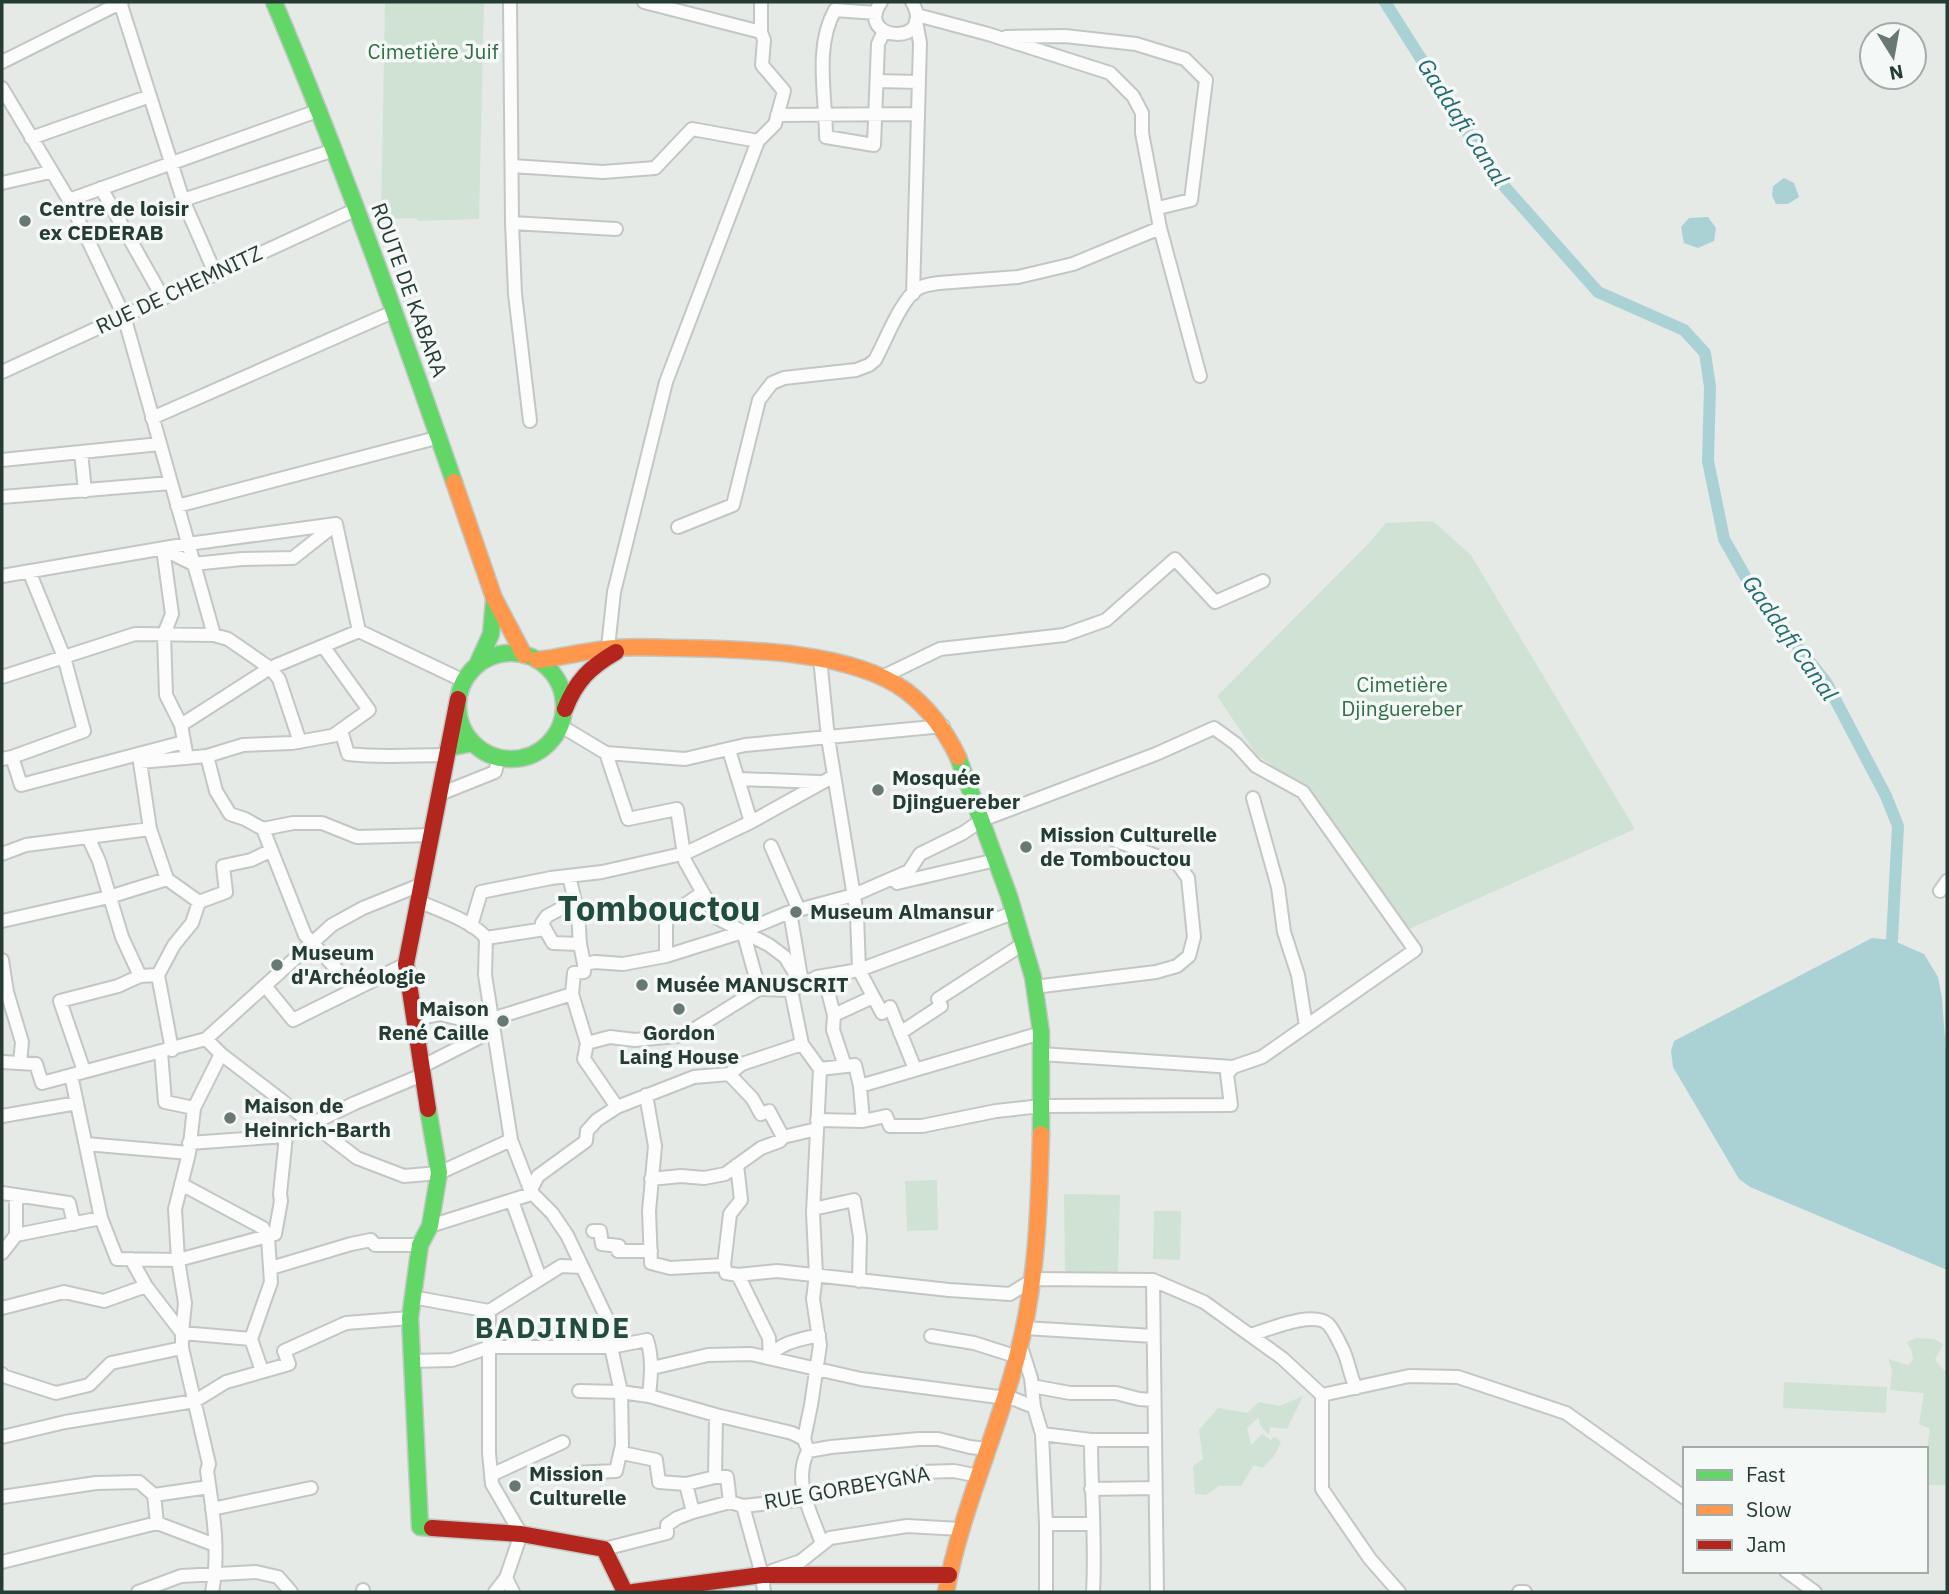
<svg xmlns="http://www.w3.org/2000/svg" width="1949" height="1594" viewBox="0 0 1949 1594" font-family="'IBM Plex Sans',sans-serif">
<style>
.green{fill:#d0e2d4}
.water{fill:#aad2d4}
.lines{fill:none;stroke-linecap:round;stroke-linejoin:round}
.canal{stroke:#aad2d4;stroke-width:12}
.street-casing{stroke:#c2c7c4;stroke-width:16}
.fast-casing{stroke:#c2c8c4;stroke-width:19}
.slow-casing{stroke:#c2c8c4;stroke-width:19}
.jam-casing{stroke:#c2c8c4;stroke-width:19}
.street{stroke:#fbfcfb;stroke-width:12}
.fast{stroke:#63d668;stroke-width:16}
.slow{stroke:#ff974d;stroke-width:16}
.jam{stroke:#b3261e;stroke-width:16}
.poi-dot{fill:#687973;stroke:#f4f8f6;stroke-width:2.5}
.labels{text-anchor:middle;stroke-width:7;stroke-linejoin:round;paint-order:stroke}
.park-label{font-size:21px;fill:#326f46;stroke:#f4f8f6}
.poi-label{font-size:21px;font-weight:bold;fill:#243c34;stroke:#f4f8f6;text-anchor:start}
.street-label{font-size:21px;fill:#243c34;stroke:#f4f8f6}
.water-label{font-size:23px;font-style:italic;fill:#236b73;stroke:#f4f8f6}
.district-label{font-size:28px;font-weight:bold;letter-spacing:2px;fill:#224c3f;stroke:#f4f8f6}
.town-label{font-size:35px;font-weight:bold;fill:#224c3f;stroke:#f4f8f6}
</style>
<rect width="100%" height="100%" fill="#e5eae7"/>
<!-- green -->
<path class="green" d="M385 2H484L479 219 418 221 416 218 381 219Z
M1433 521 1471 555 1635 829 1407 930 1310 793 1257 755 1217 696 1367 545 1386 523Z
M937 1180 938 1230 907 1231 905 1181Z
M1064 1194 1120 1195 1118 1273 1065 1272Z
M1154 1211H1181L1180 1260 1153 1259Z
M1916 1338 1934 1339 1943 1344 1935 1360 1943 1369 1947 1371V1485H1926V1455L1930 1429 1919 1424 1924 1393 1890 1390 1892 1370 1888 1359 1908 1365 1913 1360 1912 1352 1907 1342Z
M1784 1382 1887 1387 1886 1413 1783 1408Z
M1303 1396 1287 1429 1270 1427 1269 1435 1260 1425 1259 1417 1247 1428 1251 1445 1262 1434 1271 1440 1274 1436 1281 1442 1275 1455 1262 1468 1254 1465 1241 1486H1219L1206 1495 1195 1494 1193 1466 1203 1459 1199 1430 1218 1408 1247 1413 1259 1402 1280 1406Z"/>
<!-- water -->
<path class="water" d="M1784 178 1794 183 1799 197 1788 204H1776L1772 196 1773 186Z
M1708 217 1716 228 1714 241 1698 248 1684 243 1681 227 1689 218Z
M1872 938 1892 940 1924 954 1938 977 1942 998 1947 1065V1270L1750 1187 1739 1179 1673 1067 1671 1051 1674 1041Z"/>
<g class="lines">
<!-- canal -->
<path class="canal" d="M1385 2 1496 177 1598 292 1684 330 1705 353 1710 387 1708 461 1724 539 1754 592 1826 682 1886 796 1898 826 1892 940"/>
<defs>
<path id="street" d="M120 2 183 200 215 273
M510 2 512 223 515 294 530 421
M881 2C853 42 938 47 912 2
M876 13 835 10C814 47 826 96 826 137L874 145 878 44 884 31
M761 32V2
M1006 37 1065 36 1136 44 1185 59 1206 80 1191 200 1158 208
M2 62 122 2
M877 81 919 82
M2 88 69 200 124 316 214 635
M777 115 918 114
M31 138 150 96
M512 166 603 172 655 168 692 129 758 141
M2 183 50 172
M101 188 163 298
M69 200 320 110
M183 200 334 150
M512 223 616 229
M1160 228 1200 376
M913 294 920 43 916 21
M2 372 357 209
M152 418 395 311
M81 452 85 491
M2 460 160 444
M2 497 171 483
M177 506 440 437
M678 527 733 505 759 400 772 383 784 378 856 370 869 365 875 360C886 340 900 302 917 289 923 285 931 284 939 283L1018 277 1073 264 1160 228 1142 133V113L1133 96 1110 73 988 34 917 15
M163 549 193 564 242 559 293 558 336 524
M163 549 172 614 164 634 166 695 181 725
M2 576 188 544 336 524 359 631
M323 646 369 710 334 735
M608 647 614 592 666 382 758 141 775 124 784 91 762 65 764 40 761 32 644 2
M820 658 828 738 857 915 859 970 882 1013 890 1007 915 1069
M2 677 135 634 214 635 228 639 270 668 359 631 464 681
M882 677 940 649 1064 635 1106 620 1175 559 1215 602 1263 581
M561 726 606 753 685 759 745 745 943 726
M729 750 751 822
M606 753 628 819 677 809 685 861 717 918 769 945 785 957 802 985
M207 756 243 745 292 743 342 734 348 754C381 758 413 755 447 755
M12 757 21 785 184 742
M187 758 181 725 270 668 279 679 300 742
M2 759 12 757 84 731 64 657 29 571
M739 779 819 782
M440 794 495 772 499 758
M1253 798 1278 887 1284 932 1298 975 1306 1026
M150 829 167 879
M263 829 305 935 355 989
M88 837 99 861 122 937 140 976
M771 846 799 910
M2 854 26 845 150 829 140 762 207 756 216 791 230 814 245 819 263 829 293 823H322L357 837 432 835
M569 876 578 914 580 944
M897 883 996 860
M1940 891 1947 881
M418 901C436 909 475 922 486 938L545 929 553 943 580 944 584 964 595 962 623 964 666 956 739 933 787 913 854 895 909 871 920 854 963 833 982 820 1156 754 1214 728 1236 744 1256 766 1303 792 1415 950 1262 1057 1233 1067 1041 1054
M199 902 226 892 223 866 251 860 270 851
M790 912 801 977
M2 921 109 897 167 879 199 902 192 923 174 945 158 975 172 1050
M471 926 481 892 551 878 602 872 686 853 751 822 834 776
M545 929 542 923 547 916 575 901
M743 931 759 989
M666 956V922L683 906 702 893
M2 960 7 992 22 1042 20 1063
M824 976 834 1015 833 1030 845 1066
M266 987 293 1020 406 964
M1034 987 1156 972 1177 966 1189 956 1194 937 1188 878 1178 864 1114 840
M796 988 817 977 859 970 1013 913
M572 994 587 1043
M834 1015 873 997
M415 1019 440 1014 473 1022 492 1019 485 975 486 938
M900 1033 941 1006 938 999 1023 944
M206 1039 221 1054 357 1158 404 1176 439 1173 511 1140
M161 1052 165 1102 194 1108
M221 1054 194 1108 189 1153 175 1209 178 1260 185 1303 182 1333 251 1339
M2 1062 36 1064 42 1083 206 1039 332 925 363 908 420 885
M421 1067 488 1033 493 1027
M84 1071 60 1001 118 986 140 976 158 975
M729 1074 752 1098 761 1114 769 1111 783 1137
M71 1075 101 1218 117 1259 178 1260 275 1234 281 1201 280 1194 286 1136
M860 1086 863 1121
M646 1095 655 1146 649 1211 651 1263 670 1268 724 1265 726 1273 738 1275 777 1271 949 1290 1010 1294 1034 1279 1153 1280 1204 1302 1282 1358 1322 1395V1489L1370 1559 1399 1592
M617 1107 584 1059 587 1043 610 1037 635 1040 685 1035 759 989 791 990 802 1044
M2 1116 77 1103
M817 1120 863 1121 886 1116 890 1126H922L996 1111 1042 1106 1231 1105 1227 1074 1233 1067
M189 1143 286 1136 355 1103 422 1075
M86 1144 189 1153
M651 1179 681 1176 704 1178 725 1174 761 1148 780 1141 783 1137 817 1129
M181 1184 263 1228 268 1238 271 1282 251 1339 262 1371
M2 1193 69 1203 74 1224
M512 1201 540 1278
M813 1209 854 1200 860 1237 859 1281
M430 1226 528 1195 538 1176 586 1141 587 1131 597 1120 617 1107 694 1077 729 1074 742 1064 802 1044 820 1069 855 1065 860 1086 1041 1033
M593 1231H600L602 1244 619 1246 618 1251H651
M16 1235 101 1218
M2 1253 16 1235V1195
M131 1259 146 1286 182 1333V1348L209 1464 207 1471C213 1511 220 1553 212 1592
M724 1265 730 1214 741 1200 737 1165
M271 1268 351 1244 371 1240 375 1245H420
M738 1275 769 1338 770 1358
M1153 1280 1157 1592
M412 1297 489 1311 561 1266 582 1267
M2 1308 64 1292 104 1301 146 1286
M489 1311V1453L492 1484 521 1534 506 1578 495 1592
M1025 1328 1153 1336
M1250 1335C1268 1330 1313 1310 1328 1324 1334 1330 1340 1344 1344 1352 1349 1364 1350 1375 1356 1388
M931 1336 974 1343 1018 1357
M1022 1350 1031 1378 1034 1407 1042 1434 1046 1524V1592
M770 1358C778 1342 803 1339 819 1335
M412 1361 452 1360 490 1347H611L647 1340C653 1358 651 1377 649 1396
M652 1368 708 1355 751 1354 861 1379 1014 1399 1034 1407
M2 1374 3 1376 56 1393 89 1385 111 1363 182 1348
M1032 1386 1070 1393H1116L1139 1399 1154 1400
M579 1391 621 1392 649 1396 716 1415 792 1433 804 1439 806 1445
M1322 1395 1409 1376 1458 1377 1566 1413 1685 1498
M716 1415 715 1477H727L730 1502
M1042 1434 1091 1440H1155
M2 1437 65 1422 195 1401 226 1382 289 1364 284 1351 346 1323 410 1318
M804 1439 811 1405 820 1345 813 1299 816 1275 813 1213 820 1069
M1091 1440C1091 1491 1096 1542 1093 1592
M622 1453 656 1460 659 1482 686 1484 715 1477
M573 1473 616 1471 622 1445 621 1392 611 1347V1327L567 1235 552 1213 531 1192 511 1140 492 1019 572 994 574 973 584 972V964
M491 1475 563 1442
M686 1484 693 1512
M1091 1489 1155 1488
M154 1495 157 1523
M2 1497 96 1483 139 1482 154 1495 209 1487
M743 1506 762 1575 764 1592
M212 1509 311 1488
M1046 1524H1092
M822 1544C812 1514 792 1482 808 1451L831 1447 919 1439H938L970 1447 987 1449
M604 1549 667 1533V1525L677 1518 693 1512 730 1502 743 1506 806 1499 847 1487 921 1472 954 1471 979 1476
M2 1562 157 1523 215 1545
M772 1571 801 1561 830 1538 907 1526 960 1529
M1786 1571 1815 1592
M506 1578 513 1592
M138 1592 181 1576 256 1572 278 1577 291 1592
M363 1592V1590
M1519 1592H1525"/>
<path id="fast" d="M274 2C341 160 398 320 454 482
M458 706a53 53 0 1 1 106 0a53 53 0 1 1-106 0Z
M477 665 491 634 494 600
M448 748 473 743
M958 757 1009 896 1033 977 1041 1032V1134
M428 1109 439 1173 430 1226 420 1245 410 1318 420 1527 432 1528"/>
<path id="slow" d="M454 482 494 598 524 655
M537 660C563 657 589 650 616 648 637 646 658 648 679 648 745 649 852 651 906 691 930 709 946 732 958 757
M946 1592C961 1511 996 1437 1017 1357 1037 1284 1039 1209 1041 1134"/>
<path id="jam" d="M565 709C576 681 590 667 616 652
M428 1109 406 964 458 699
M432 1528 521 1534 604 1549 625 1592
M633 1592 762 1575H949"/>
</defs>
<!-- street casing -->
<use href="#street" class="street-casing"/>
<!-- fast casing -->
<use href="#fast" class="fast-casing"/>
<!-- slow casing -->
<use href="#slow" class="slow-casing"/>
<!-- jam casing -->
<use href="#jam" class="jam-casing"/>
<!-- street -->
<use href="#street" class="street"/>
<!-- fast -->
<use href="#fast" class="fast"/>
<!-- slow -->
<use href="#slow" class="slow"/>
<!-- jam -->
<use href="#jam" class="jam"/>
</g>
<!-- markers -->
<g class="poi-dot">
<circle cx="25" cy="221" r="7"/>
<circle cx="878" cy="790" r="7"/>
<circle cx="1026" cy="847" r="7"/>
<circle cx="796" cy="912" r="7"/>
<circle cx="277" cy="965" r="7"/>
<circle cx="642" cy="985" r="7"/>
<circle cx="679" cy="1009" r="7"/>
<circle cx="503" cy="1021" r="7"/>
<circle cx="230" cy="1118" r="7"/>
<circle cx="515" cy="1486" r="7"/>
</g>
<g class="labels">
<!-- park labels -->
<g class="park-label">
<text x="433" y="59">Cimetière Juif</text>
<text x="1402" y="692">Cimetière<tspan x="1402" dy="24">Djinguereber</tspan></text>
</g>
<!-- poi labels -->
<g class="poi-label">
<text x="39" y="216">Centre de loisir<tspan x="39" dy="24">ex CEDERAB</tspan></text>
<text x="892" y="785">Mosquée<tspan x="892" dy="24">Djinguereber</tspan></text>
<text x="1040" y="842">Mission Culturelle<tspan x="1040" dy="24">de Tombouctou</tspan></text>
<text x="810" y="919">Museum Almansur</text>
<text x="291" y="960">Museum<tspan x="291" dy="24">d'Archéologie</tspan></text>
<text x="656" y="992">Musée MANUSCRIT</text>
<text x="489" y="1016" text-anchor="end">Maison<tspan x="489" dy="24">René Caille</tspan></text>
<text x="679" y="1040" text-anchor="middle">Gordon<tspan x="679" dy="24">Laing House</tspan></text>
<text x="244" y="1113">Maison de<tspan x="244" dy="24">Heinrich-Barth</tspan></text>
<text x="529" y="1481">Mission<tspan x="529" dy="24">Culturelle</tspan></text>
</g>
<!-- street labels -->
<g class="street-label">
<text transform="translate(179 290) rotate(-25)" y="7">RUE DE CHEMNITZ</text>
<text transform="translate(409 290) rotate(70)" y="7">ROUTE DE KABARA</text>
<text transform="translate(847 1488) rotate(-10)" y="7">RUE GORBEYGNA</text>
</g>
<!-- water labels -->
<g class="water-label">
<text transform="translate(1463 122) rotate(57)" y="8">Gaddafi Canal</text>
<text transform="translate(1790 638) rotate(55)" y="8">Gaddafi Canal</text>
</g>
<!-- district labels -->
<g class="district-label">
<text x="553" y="1338">BADJINDE</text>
</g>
<!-- town labels -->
<g class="town-label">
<text x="659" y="921">Tombouctou</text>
</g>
</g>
<!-- border -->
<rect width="1949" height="1594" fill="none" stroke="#243c34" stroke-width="7"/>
<!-- legend -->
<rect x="1683" y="1447" width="245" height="126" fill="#f4f8f6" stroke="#a1ada8" stroke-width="2"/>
<rect x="1697" y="1470" width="35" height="10" fill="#63d668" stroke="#a1ada8" stroke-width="2"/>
<text x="1746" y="1482" font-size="21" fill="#243c34">Fast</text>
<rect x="1697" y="1505" width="35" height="10" fill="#ff974d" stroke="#a1ada8" stroke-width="2"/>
<text x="1746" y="1517" font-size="21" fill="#243c34">Slow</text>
<rect x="1697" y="1540" width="35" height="10" fill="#b3261e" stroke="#a1ada8" stroke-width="2"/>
<text x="1746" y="1552" font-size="21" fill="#243c34">Jam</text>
<!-- north arrow -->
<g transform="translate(1893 56) rotate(169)"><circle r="33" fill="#f4f8f6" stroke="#a1ada8" stroke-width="2"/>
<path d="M0-5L12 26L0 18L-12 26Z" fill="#687973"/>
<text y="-10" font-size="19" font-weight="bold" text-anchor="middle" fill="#243c34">N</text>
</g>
</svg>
